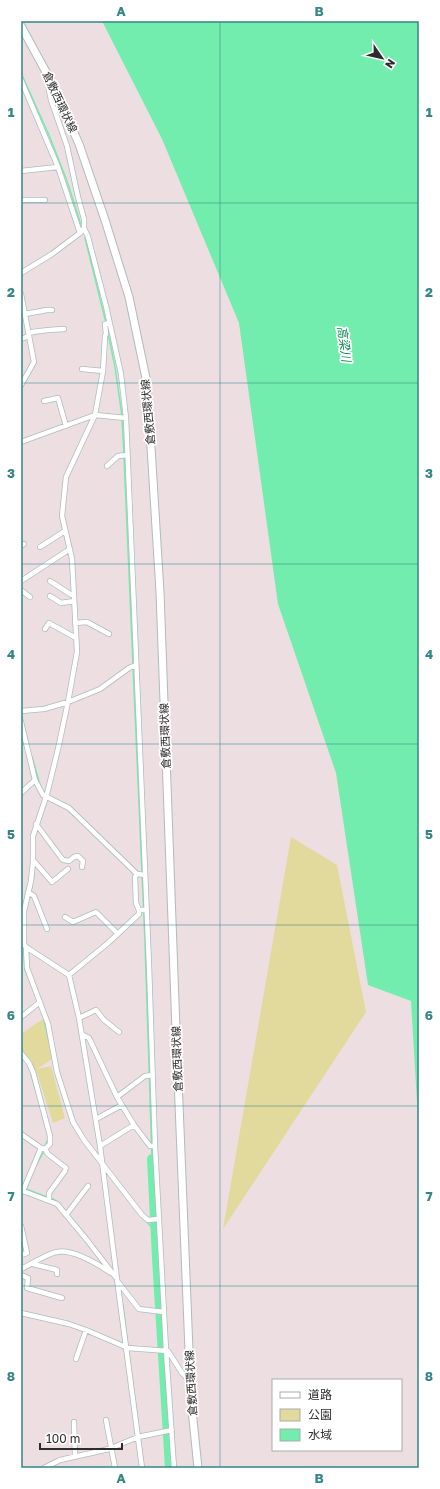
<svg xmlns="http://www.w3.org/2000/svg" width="440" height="1489" viewBox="0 0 440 1489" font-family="'Golos Text','Noto Sans JP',sans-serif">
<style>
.green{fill:#e2d99c}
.water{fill:#73edad}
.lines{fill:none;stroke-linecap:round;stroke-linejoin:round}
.stream{stroke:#73edad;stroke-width:1.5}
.river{stroke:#73edad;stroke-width:10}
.street-casing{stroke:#aebcbc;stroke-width:6}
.secondary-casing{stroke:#aebcbc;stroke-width:9}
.street{stroke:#fff;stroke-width:4.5}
.secondary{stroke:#fff;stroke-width:7}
.grid{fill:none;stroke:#358687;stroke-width:1;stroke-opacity:0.55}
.labels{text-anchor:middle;stroke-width:3.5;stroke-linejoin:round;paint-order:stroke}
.street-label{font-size:11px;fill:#2c2c2c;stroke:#fff}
.water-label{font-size:12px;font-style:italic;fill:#108751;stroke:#fff}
.neatline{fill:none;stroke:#358687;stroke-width:1.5}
.grid-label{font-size:13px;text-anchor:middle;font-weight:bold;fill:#358687}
</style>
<rect width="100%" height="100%" fill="#eddee2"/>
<!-- green -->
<path class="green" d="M291 837 337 865 366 1012 223 1229Z
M43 1019 52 1059 37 1069 51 1066 65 1118 53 1123 36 1070 32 1072 21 1055V1034Z"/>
<!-- water -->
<path class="water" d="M102 21H419V1135L411 1001 368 985 336 773 278 604 239 323 162 139Z"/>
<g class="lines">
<!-- stream -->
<path class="stream" d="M21 73 49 135 67 181 81 225
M85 238 106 323
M108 333 115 367 122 416
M122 419 124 454
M124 457 145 942 152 1159
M21 713 23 723
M32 757 40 785
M31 891 34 875
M24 950 25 970 30 981
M44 1020 49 1042
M31 1074 37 1095
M45 1146 48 1139
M35 1167 43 1153
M26 1189 47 1197
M51 1198 58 1202 84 1233
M146 1221 156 1232
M123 1305 128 1347
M129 1355 143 1460"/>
<!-- river -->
<path class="river" d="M152 1159 157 1258 170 1468"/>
<defs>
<path id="street" d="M21 80 58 167 80 233
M21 171 58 167
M21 200H45
M84 228 88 237 106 306 121 374 126 418 149 965 155 1146 166 1350 174 1468
M21 273 52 254 80 233 84 228V219L78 197 67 146 51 100 49 90 52 83
M21 294 34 362 21 385
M25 314 47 310H52
M29 333C41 330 52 330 64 329
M21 339 29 336
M82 369 103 371
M44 401 58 398 66 426
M21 442 95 415 126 418
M107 466 118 456 127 455
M21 546 24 544
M40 547 65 531
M21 581 70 549
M50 581 70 594 73 595
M21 590 30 597
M50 596 61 603 74 601
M75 623 87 622 109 634
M45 629 49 623 76 638
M21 711 44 709 68 702 100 689 129 668 136 665
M21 722 35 780 43 795 69 808 137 874 145 875
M21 793 35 780
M36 824 63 860 69 861 74 857 78 856 83 861 82 867
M33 860 52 882 68 869
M137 874 135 877 136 903 139 910
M28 892 34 896 47 929
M65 917 73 922 96 912 118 934
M22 942 26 947 27 968 48 1024 57 1072 73 1122 84 1140 142 1215 148 1220 158 1219
M24 943V911L31 881 33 862V836L47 794 58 749 68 702 77 652 72 559 62 516 66 477 95 415 103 371 105 336 106 334 105 324 109 323
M26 947 69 975 79 1018
M69 975 108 943 139 914V910H147
M21 1017 40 1002
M83 1035 89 1038 117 1097 134 1125 150 1146H155
M21 1053 29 1063 33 1072 50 1136V1144L45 1149 41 1148 23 1191
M117 1097 145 1076 153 1075
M96 1119 122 1105
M21 1134 41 1148
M100 1146 134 1125
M45 1149 48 1154 66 1168
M21 1192 23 1191 31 1194 57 1204 87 1240 117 1279 142 1468
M49 1200V1193L65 1171
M66 1215 88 1186
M21 1226 27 1253 21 1255
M33 1264 57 1270V1274
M21 1269C30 1265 48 1253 57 1252 73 1249 99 1265 111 1273
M21 1275 28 1278 27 1288 62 1298
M117 1279 100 1146 79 1018 96 1010 104 1020 119 1032
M118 1282 139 1309 164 1312
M21 1313 69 1324 86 1330 128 1348 168 1351 182 1373 191 1382
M76 1359 86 1330
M106 1420 115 1468
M74 1422 75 1456
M44 1468 60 1460 109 1449 138 1437 172 1430"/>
<path id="secondary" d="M21 26 52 83 79 144 105 220 129 297 147 383 160 592 176 1030 191 1400 198 1468"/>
</defs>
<!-- street casing -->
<use href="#street" class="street-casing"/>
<!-- secondary casing -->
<use href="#secondary" class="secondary-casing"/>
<!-- street -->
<use href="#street" class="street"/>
<!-- secondary -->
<use href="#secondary" class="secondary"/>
</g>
<!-- grid -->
<path class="grid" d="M220 21V1468M21 203H419M21 383H419M21 564H419M21 744H419M21 925H419M21 1106H419M21 1286H419"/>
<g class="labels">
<!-- street labels -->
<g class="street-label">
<text transform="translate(60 102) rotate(65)" y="4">倉敷西環状線</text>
<text transform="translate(148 412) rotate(-95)" y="4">倉敷西環状線</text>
<text transform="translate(165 736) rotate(-92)" y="4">倉敷西環状線</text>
<text transform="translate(177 1059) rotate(-92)" y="4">倉敷西環状線</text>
<text transform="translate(191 1383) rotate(-93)" y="4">倉敷西環状線</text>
</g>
<!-- water labels -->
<g class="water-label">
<text transform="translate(344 344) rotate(82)" y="4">高梁川</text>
</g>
</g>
<!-- border -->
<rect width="440" height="1489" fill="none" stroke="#ffffff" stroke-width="44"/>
<!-- legend -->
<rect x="272" y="1379" width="130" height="72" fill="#ffffff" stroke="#ababab"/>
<rect x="280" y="1392" width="20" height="6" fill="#ffffff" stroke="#ababab"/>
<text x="308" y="1399" font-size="12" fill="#2c2c2c">道路</text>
<rect x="280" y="1409" width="20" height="12" fill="#e2d99c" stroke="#ababab"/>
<text x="308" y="1419" font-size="12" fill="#2c2c2c">公園</text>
<rect x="280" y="1429" width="20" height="12" fill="#73edad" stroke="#ababab"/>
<text x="308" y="1439" font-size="12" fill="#2c2c2c">水域</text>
<!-- north arrow -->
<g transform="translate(382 58) rotate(124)" stroke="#ffffff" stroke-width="3" paint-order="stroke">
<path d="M0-3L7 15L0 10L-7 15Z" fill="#2c2c2c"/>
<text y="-6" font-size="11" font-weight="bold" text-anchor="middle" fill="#2c2c2c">N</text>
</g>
<!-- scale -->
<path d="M40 1443v6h82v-6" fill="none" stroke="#2c2c2c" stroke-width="2"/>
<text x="46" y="1443" font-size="12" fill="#2c2c2c" stroke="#ffffff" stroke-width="3" paint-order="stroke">100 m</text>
<rect x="22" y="22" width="396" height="1445" class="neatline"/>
<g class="grid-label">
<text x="121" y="16">A</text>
<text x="319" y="16">B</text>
<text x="11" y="117">1</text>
<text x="429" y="117">1</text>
<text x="11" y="297">2</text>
<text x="429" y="297">2</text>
<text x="11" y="478">3</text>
<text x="429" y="478">3</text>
<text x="11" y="659">4</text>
<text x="429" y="659">4</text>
<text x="11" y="839">5</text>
<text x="429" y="839">5</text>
<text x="11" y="1020">6</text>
<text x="429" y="1020">6</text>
<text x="11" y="1201">7</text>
<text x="429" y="1201">7</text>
<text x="11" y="1381">8</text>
<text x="429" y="1381">8</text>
<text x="121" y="1483">A</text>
<text x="319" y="1483">B</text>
</g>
</svg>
